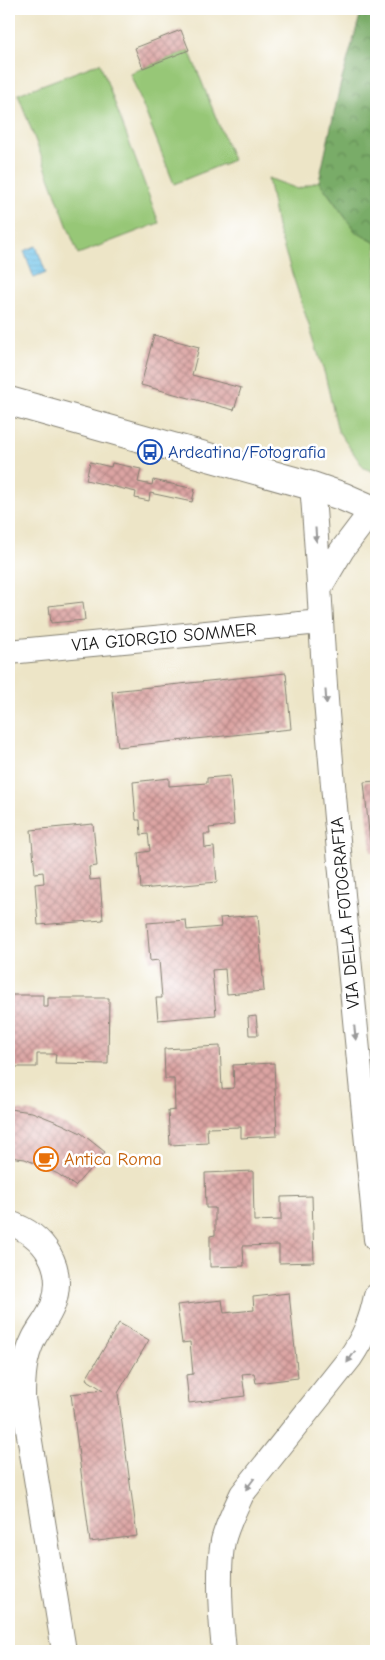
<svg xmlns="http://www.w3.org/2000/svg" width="385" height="1660" viewBox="0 0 385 1660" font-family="'Comic Neue',sans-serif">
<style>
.grass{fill:#97c777;stroke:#5a724a}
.forest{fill:url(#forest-crowns);stroke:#4a6442}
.water{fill:url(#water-rules);stroke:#447083}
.building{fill:url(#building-cross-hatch)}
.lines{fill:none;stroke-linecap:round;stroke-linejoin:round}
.minor-casing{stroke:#848072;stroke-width:26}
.secondary-casing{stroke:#848072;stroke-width:30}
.minor{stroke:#fff;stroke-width:24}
.secondary{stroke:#fff;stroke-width:28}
.oneway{fill:#999}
.labels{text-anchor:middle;stroke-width:5;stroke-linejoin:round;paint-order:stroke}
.transit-label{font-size:18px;fill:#164399;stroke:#fff;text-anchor:start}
.street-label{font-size:18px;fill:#1c1c1c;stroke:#fff}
.food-label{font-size:18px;fill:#c56008;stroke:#fff;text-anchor:start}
</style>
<defs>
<pattern id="forest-crowns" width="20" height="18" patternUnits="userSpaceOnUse" patternTransform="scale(1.25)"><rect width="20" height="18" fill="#79ac68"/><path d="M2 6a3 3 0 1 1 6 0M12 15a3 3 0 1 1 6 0" fill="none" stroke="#628b55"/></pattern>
<pattern id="water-rules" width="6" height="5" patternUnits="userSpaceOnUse" patternTransform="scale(1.25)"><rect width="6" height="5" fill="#6dc3ea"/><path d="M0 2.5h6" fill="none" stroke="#5ea7c8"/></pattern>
<pattern id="building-cross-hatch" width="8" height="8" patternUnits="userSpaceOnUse" patternTransform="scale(1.25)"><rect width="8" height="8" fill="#dca4a3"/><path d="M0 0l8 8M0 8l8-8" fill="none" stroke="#b28584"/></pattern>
</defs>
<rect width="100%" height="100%" fill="#fff"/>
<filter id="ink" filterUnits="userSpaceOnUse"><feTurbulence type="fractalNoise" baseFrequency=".02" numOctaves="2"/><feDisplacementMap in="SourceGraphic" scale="10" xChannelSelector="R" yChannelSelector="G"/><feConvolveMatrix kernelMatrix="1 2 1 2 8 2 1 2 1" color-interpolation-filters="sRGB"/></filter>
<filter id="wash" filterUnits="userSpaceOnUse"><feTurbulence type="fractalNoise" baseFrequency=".0096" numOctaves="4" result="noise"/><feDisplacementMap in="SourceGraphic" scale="20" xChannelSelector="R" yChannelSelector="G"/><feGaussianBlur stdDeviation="1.12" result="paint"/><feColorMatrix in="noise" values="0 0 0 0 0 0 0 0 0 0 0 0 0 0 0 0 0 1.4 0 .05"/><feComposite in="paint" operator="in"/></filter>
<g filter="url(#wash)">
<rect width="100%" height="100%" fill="#ede5c7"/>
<!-- grass -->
<path class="grass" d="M189 50 233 160 174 184 130 73Z
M100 63 159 223 78 254 18 94Z
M268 178 298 189 319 181 356 232 376 243V473L364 468 338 431 325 375 277 227Z"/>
<!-- forest -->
<path class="forest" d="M362 9H376V243L356 232 319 181 340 86Z"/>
<!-- water -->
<path class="water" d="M36 246 46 273 34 278 24 251Z"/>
<g id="blocks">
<!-- building -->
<path class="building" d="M181 30 189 50 143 68 135 48Z
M154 335 199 347 192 375 241 388 234 410 141 385Z
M90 462 111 467 112 463 141 469 138 482 152 485 153 480 195 489 192 502 150 493 149 501 135 498 136 492 86 480Z
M83 602 85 620 51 623 49 606Z
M286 673 291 729 118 747 112 691Z
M230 776 234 825 209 828 210 834H204L205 848 214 847 217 882 141 889 138 853 150 851 148 834 141 835 140 820H136L133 782 169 778V786L207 783V778Z
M376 781V852H371L364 782Z
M93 824 97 866 89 867 90 880 100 879 103 920 38 925 35 884 44 883 43 872 35 873 31 830Z
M258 915 264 991 227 994 225 969 212 970 216 1015 158 1020 156 998H162L159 960 150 961 147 923 186 920 187 930 221 927 220 918Z
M9 995H43V1007H48V998H109L108 1064 55 1063 56 1054H37V1067H9Z
M256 1016 258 1035H249L248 1017Z
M220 1046 222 1089 234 1088 233 1065 274 1063 277 1136 241 1138V1127L207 1128 208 1143 170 1145 168 1111 175 1110 174 1079H165L164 1049Z
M9 1109 32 1112 62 1124 81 1133 105 1152 75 1186 58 1174 41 1166 25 1159 9 1157Z
M253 1171 254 1221 281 1220V1197L312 1196 314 1262 279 1263V1245L243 1246 244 1266 210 1267V1236L215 1235V1208H206L205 1173Z
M289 1293 298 1378 256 1383 254 1373 242 1374 245 1396 189 1403 186 1375 193 1374 190 1342 182 1343 177 1305 222 1300 224 1313 254 1310 253 1297Z
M119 1323 149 1340 118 1393 137 1536 90 1542 71 1394 103 1390 86 1379Z"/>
</g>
</g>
<g filter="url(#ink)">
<use href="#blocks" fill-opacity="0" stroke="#848072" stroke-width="1"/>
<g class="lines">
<defs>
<path id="minor" d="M312 486C319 562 321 638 327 713 341 889 360 1064 376 1239
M320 587 342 550 373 509
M9 652 320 622
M9 1223C45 1235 66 1267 53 1305 48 1319 40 1326 34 1338 24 1358 23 1377 23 1398L64 1651
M224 1651C221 1621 217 1571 223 1541 227 1525 235 1509 242 1494L350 1358C364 1337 371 1321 376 1296"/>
<path id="secondary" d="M9 401 312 486 344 497 376 511"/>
</defs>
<!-- minor casing -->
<use href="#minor" class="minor-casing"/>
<!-- secondary casing -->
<use href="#secondary" class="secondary-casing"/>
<!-- minor -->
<use href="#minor" class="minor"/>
<!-- secondary -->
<use href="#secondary" class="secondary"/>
</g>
<!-- one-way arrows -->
<defs><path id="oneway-solid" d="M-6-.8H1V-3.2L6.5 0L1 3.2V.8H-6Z" transform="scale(1.25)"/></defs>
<g class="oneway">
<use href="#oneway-solid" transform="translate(316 535) rotate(86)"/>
<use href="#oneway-solid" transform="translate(326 697) rotate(86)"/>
<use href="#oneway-solid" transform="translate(355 1033) rotate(84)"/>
<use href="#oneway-solid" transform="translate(351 1357) rotate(125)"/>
<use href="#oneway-solid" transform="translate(250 1484) rotate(127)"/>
</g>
</g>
<!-- icons -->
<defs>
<symbol id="bus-ring" viewBox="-11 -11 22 22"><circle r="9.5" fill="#fff" stroke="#1a4fb4" stroke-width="1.5"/><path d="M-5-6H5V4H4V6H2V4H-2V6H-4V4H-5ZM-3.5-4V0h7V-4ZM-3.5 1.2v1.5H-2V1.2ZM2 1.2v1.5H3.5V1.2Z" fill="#1a4fb4"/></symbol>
<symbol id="cafe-ring" viewBox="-11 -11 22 22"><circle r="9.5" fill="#fff" stroke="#e8710a" stroke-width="1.5"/><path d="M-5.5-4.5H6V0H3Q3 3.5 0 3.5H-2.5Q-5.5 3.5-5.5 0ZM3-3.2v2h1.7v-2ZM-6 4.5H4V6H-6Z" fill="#e8710a"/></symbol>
</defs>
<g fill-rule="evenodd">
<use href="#bus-ring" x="136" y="438" width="28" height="28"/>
<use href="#cafe-ring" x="32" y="1145" width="28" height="28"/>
</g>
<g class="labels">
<!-- transit labels -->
<g class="transit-label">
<text x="168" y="458">Ardeatina/Fotografia</text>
</g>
<!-- street labels -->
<g class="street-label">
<text transform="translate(164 637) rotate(-5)" y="6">VIA GIORGIO SOMMER</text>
<text transform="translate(345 913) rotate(-95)" y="6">VIA DELLA FOTOGRAFIA</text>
</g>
<!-- food labels -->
<g class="food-label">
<text x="64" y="1165">Antica Roma</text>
</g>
</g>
<!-- margin -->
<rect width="385" height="1660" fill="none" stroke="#fff" stroke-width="30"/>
</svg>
